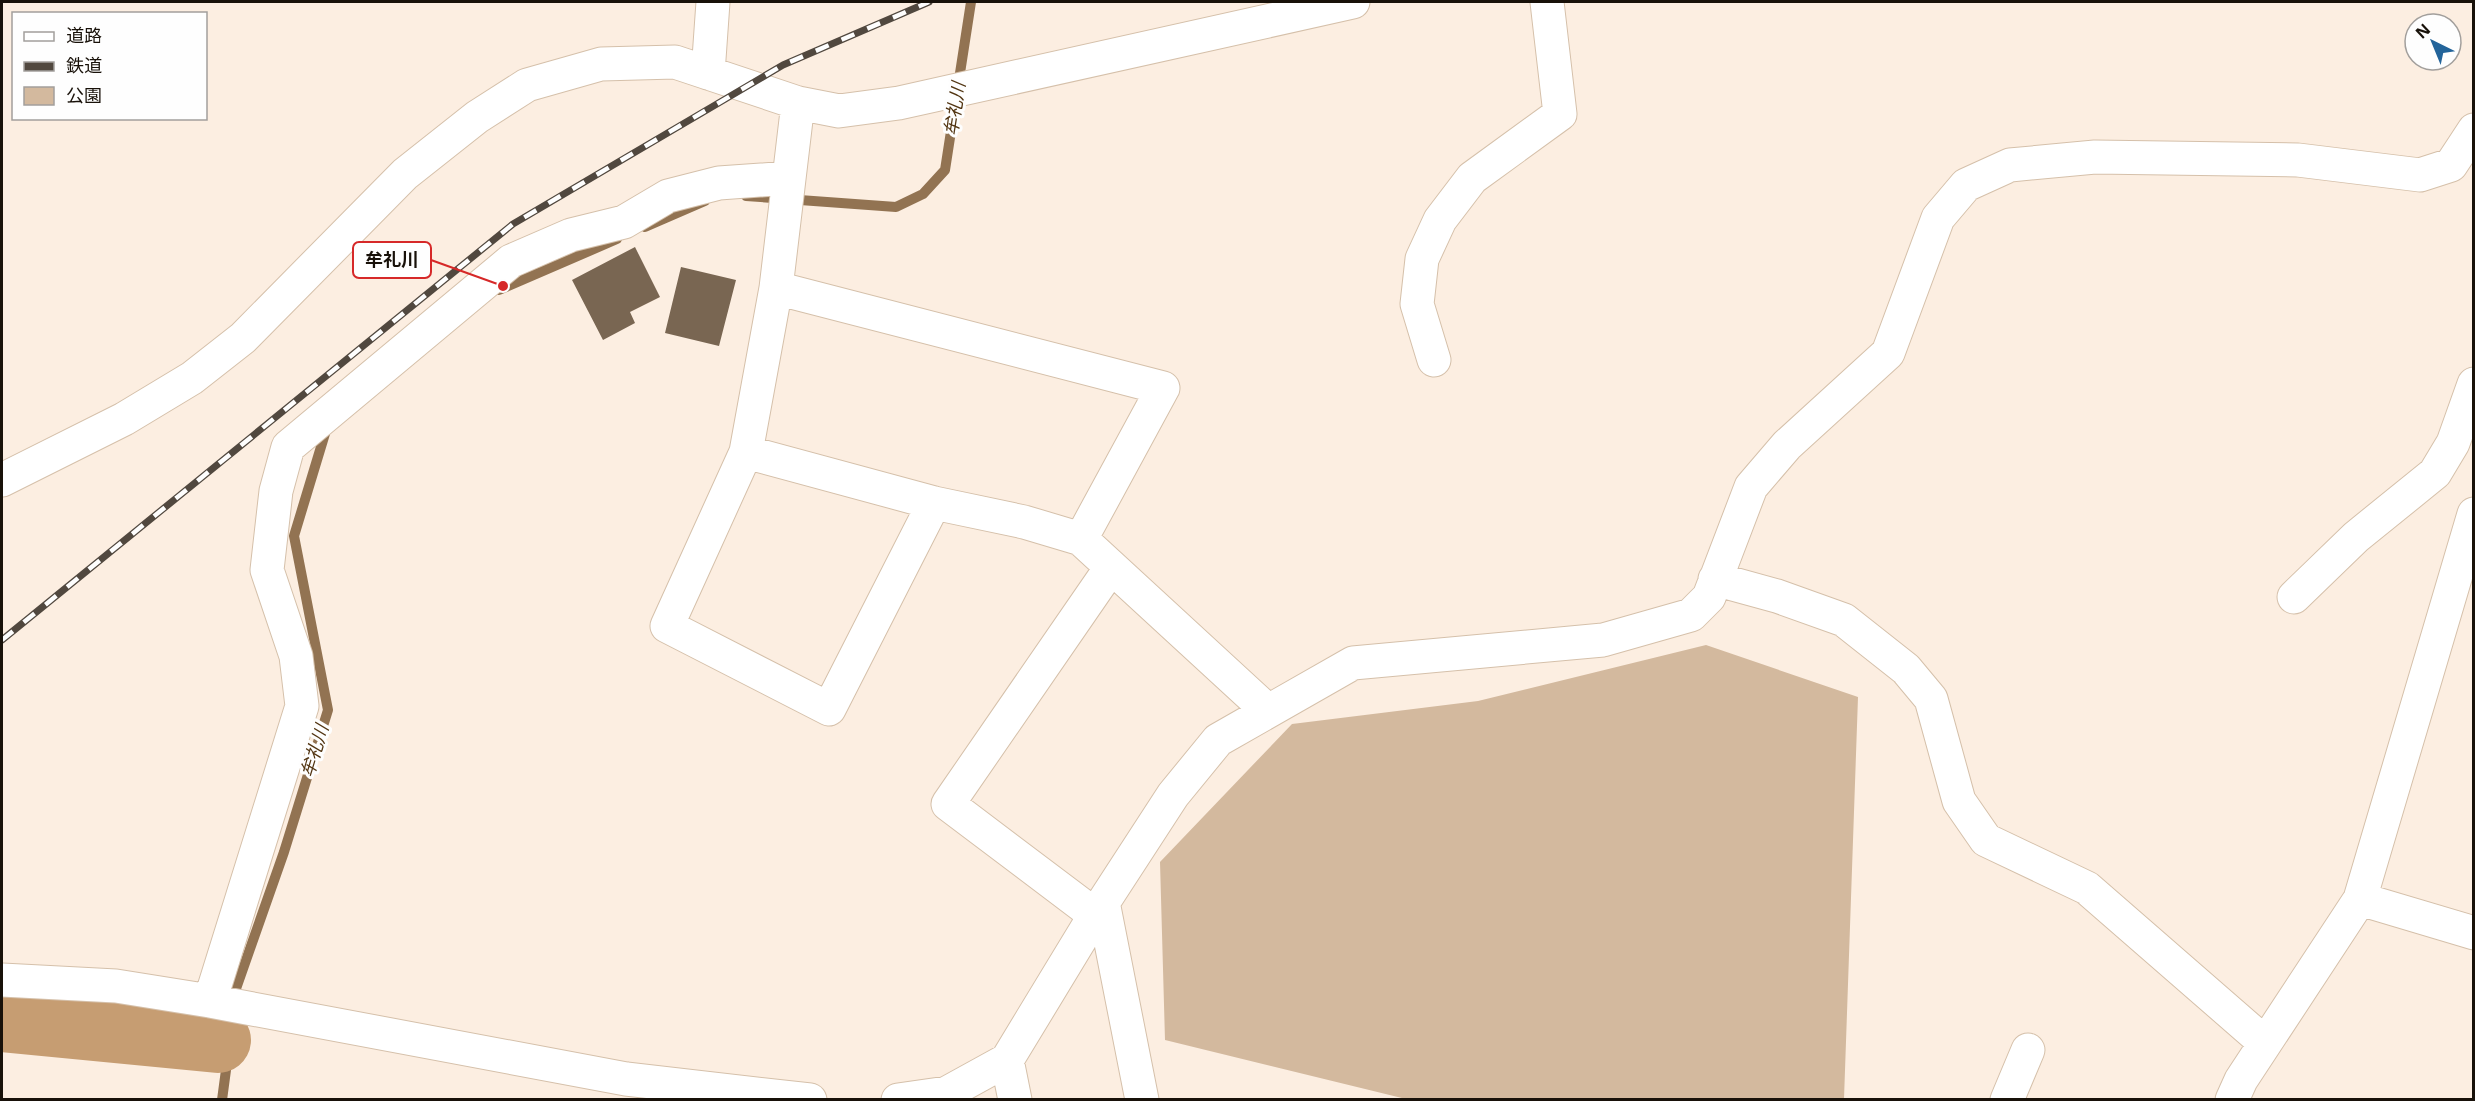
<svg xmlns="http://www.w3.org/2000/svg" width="2475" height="1101" viewBox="0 0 2475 1101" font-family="'Noto Sans','Noto Sans JP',sans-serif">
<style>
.green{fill:#d3b99e}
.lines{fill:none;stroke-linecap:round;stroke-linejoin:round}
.stream{stroke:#927352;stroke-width:10}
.river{stroke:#c69d72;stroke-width:66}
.building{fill:#796652}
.street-casing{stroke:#d5c0aa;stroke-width:35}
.street{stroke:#fff;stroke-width:33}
.rail-casing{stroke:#51483f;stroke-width:7}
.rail{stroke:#fefefe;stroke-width:4.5;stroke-dasharray:14;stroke-linecap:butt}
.labels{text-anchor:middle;stroke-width:6;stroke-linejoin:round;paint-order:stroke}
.water-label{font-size:18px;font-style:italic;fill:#523512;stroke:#fefefe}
.leader{fill:none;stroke:#d62828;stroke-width:2}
.callout-dot{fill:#d62828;stroke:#fefefe;stroke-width:2}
.callout{fill:#fefefe;stroke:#d62828;stroke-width:2}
.callout-label{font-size:18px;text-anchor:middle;font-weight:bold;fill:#181109}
</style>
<rect width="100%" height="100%" fill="#fceee1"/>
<!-- green -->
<path class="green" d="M1706 645 1858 697 1844 1099H1406L1165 1040 1160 862 1292 724 1478 701Z"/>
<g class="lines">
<!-- stream -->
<path class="stream" d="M746 196 896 207 923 194 945 170 971 2
M645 227 705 201
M499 290 617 239
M222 1100 228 1055 218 1040 284 852 328 710 294 536 327 427"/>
<!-- river -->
<path class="river" d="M2 1019 218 1040"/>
</g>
<!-- building -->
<path class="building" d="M635 247 660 297 630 312 635 323 603 340 572 280Z
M681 267 736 280 719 346 665 333Z"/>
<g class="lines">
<defs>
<path id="street" d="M708 73 713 2
M798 103 776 288 746 452 667 626 829 709 934 503
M776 288 1163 388 1081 539
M1434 360 1417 304 1422 259 1440 220 1472 178 1560 114 1547 2
M746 452 934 503 1024 522 1081 539 1268 711
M2 480 124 419 192 378 243 338 405 174 477 117 527 85 601 64 675 62 798 103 839 111 899 103 1353 2
M1715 579 1777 596 1844 620 1906 669 1931 699 1959 801 1986 840 2087 888 2265 1043
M2294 597 2356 537 2435 473 2453 443 2474 384
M2360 899 2474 933
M1103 902 1142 1100
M1095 915 948 804 1110 569
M2 980 116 986 210 1001 626 1079 810 1100
M210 1001 302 706 296 656 267 570 276 491 288 447 511 261 571 235 624 222 668 196 719 183 789 178
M1007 1060 1015 1100
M898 1100 947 1093 1007 1060 1095 915 1173 795 1218 740 1353 663 1603 640 1691 615 1709 597 1751 487 1787 445 1888 353 1938 218 1966 185 2010 165 2095 157 2298 160 2420 175 2451 165 2474 130
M2007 1100 2028 1050
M2232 1100 2241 1080 2360 899 2474 514"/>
</defs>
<!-- street casing -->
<use href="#street" class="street-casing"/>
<!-- street -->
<use href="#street" class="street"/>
<defs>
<path id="rail" d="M2 640 513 224 783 65 929 2"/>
</defs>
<!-- rail casing -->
<use href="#rail" class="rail-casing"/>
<!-- rail -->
<use href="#rail" class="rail"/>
</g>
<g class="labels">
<!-- water labels -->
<g class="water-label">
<text transform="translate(955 109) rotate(-81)" y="6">牟礼川</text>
<text transform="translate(315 751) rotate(-73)" y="6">牟礼川</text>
</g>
</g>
<!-- callouts -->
<path class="leader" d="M503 286L431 260"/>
<circle class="callout-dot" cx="503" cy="286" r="6"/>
<rect class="callout" x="353" y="242" width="78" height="36" rx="6"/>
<g class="callout-label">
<text x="392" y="266">牟礼川</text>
</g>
<!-- border -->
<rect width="2475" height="1101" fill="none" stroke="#181109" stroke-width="6"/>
<!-- legend -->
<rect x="12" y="12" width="195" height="108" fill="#fefefe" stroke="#a29f9c" stroke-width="1.5"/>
<rect x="24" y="32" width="30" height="9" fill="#ffffff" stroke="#a29f9c" stroke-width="1.5"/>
<text x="66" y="42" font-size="18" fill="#181109">道路</text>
<rect x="24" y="62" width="30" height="9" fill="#51483f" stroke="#a29f9c" stroke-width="1.5"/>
<text x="66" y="72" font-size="18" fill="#181109">鉄道</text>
<rect x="24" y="87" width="30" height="18" fill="#d3b99e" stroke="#a29f9c" stroke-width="1.5"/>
<text x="66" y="102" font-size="18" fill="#181109">公園</text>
<!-- north arrow -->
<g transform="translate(2433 42) rotate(317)"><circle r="28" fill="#fefefe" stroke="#a29f9c" stroke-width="1.5"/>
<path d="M0-4.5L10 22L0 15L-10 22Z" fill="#23649a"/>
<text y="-9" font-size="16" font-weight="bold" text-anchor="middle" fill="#181109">N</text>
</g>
</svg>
